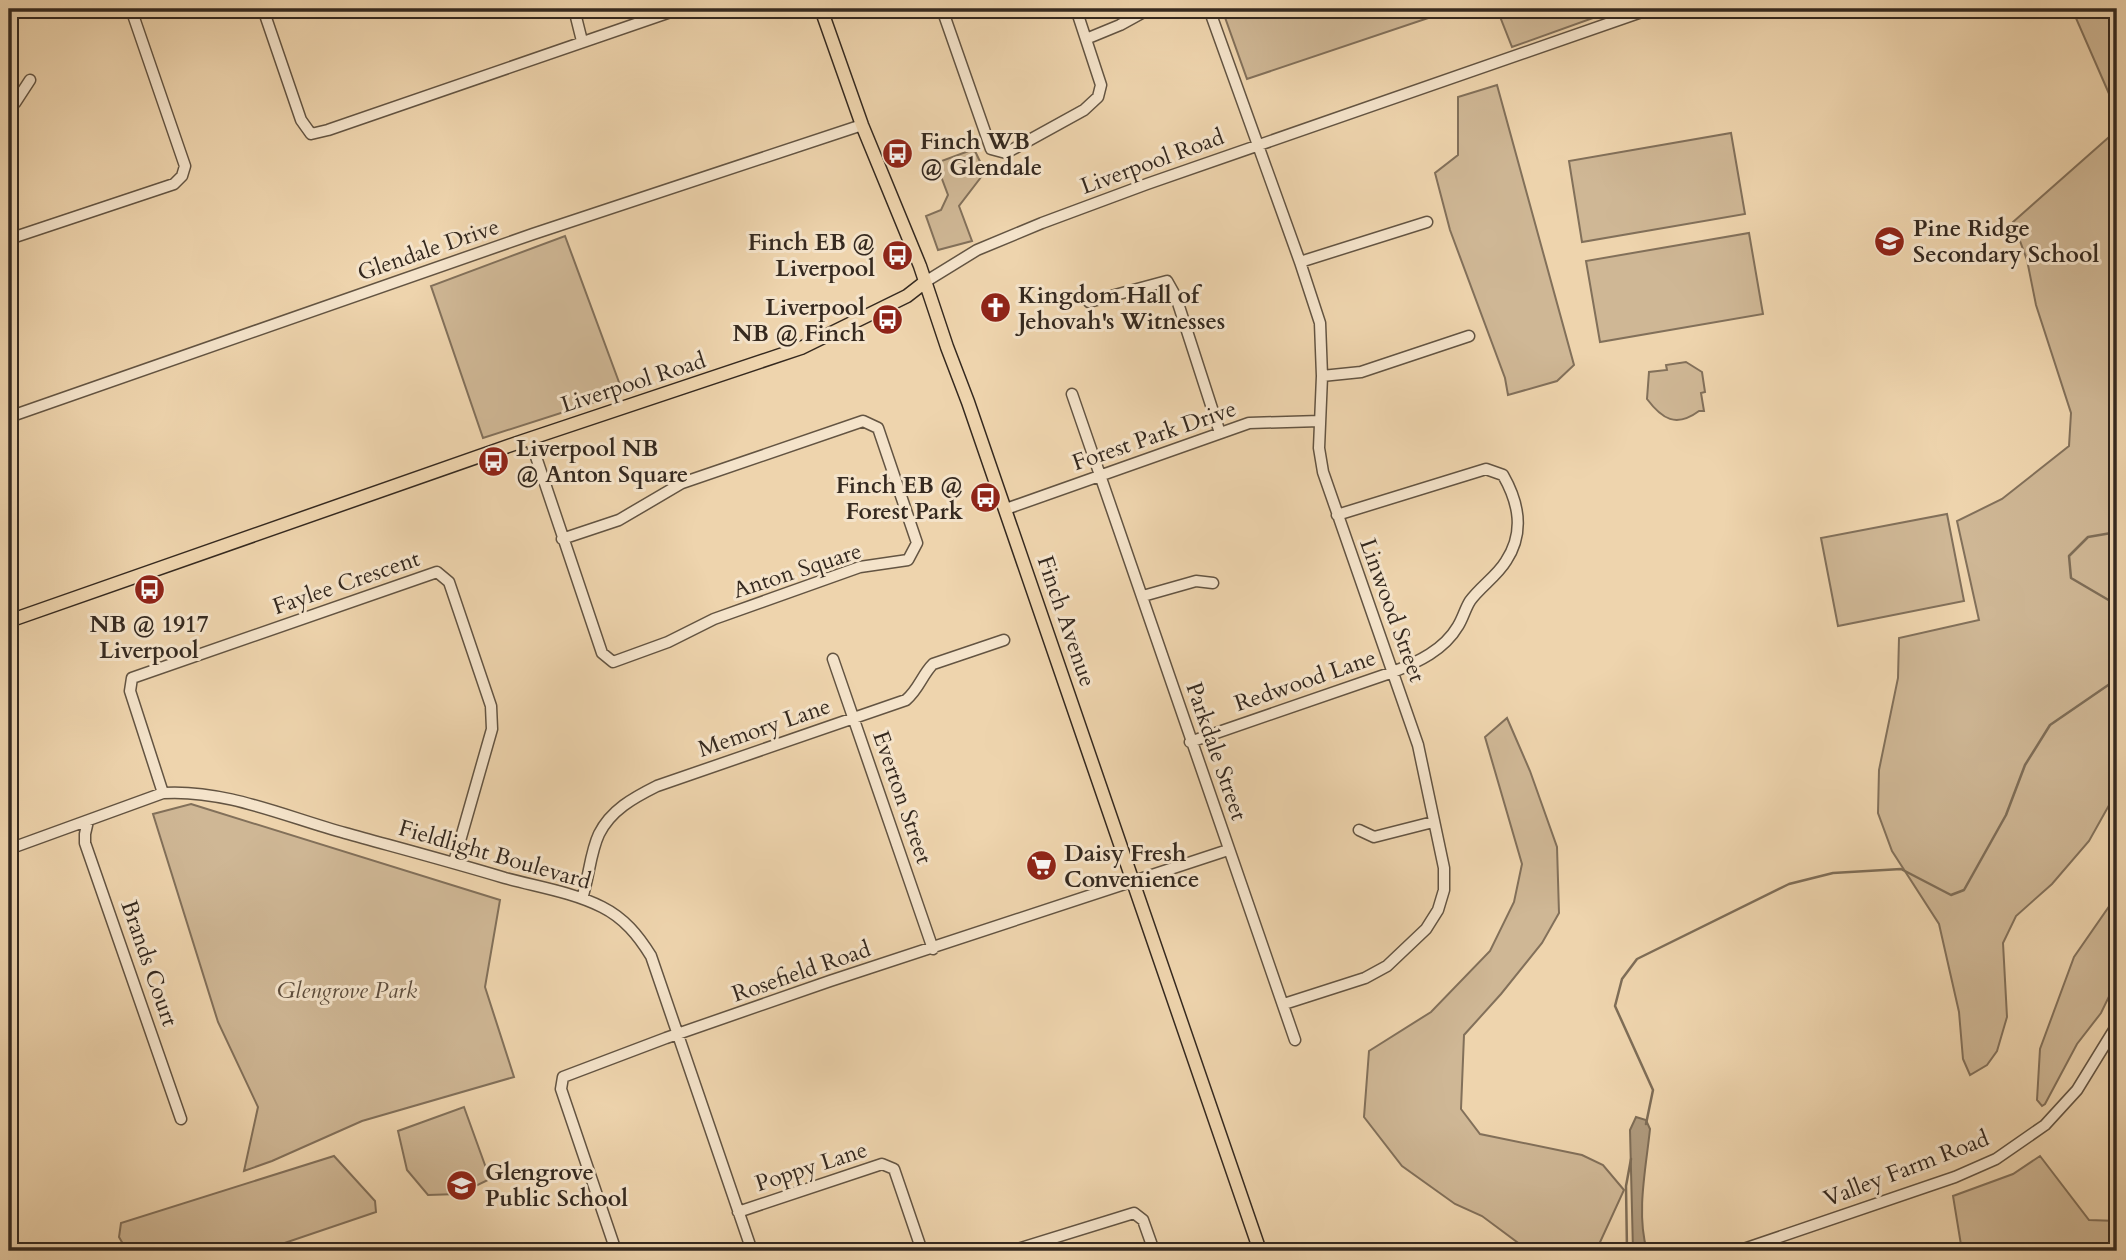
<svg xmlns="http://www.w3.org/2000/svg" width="2126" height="1260" viewBox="0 0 2126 1260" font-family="Cardo,serif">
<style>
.green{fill:#cfb795;stroke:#82705a;stroke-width:2}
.water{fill:#af9a7d;stroke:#7e6d57;stroke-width:2}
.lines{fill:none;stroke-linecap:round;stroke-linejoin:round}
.stream{stroke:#7e6d57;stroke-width:2.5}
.minor-casing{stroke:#635442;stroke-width:13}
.major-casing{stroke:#35291f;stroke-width:15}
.minor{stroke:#f4e3ca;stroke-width:10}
.major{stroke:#eed4ad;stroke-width:12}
.labels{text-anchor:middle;stroke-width:6;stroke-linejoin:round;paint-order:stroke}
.poi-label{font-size:23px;font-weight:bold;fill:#35291f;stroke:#f4e3ca;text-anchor:start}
.street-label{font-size:23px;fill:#35291f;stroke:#f4e3ca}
.park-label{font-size:23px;font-style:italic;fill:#5c4c3c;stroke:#f4e3ca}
</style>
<rect width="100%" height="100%" fill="#eed4ad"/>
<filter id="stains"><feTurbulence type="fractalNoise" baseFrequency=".00286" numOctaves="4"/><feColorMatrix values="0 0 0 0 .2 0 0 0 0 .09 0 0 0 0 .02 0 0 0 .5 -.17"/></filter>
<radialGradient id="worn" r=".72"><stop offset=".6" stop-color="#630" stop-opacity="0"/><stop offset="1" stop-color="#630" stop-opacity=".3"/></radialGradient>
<!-- green -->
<path class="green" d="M1222 9H1455L1247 79Z
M1497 9H1618L1512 47Z
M2072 9H2117V112Z
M1497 85 1574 365 1557 381 1508 395 1505 378 1450 230 1435 173 1458 155V97Z
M2117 130V791L2089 841 2052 884 2016 916 2003 943 2007 1017 1997 1051 1987 1065 1970 1075 1963 1059 1959 1012 1939 924 1892 851 1878 813 1879 770 1898 678 1899 638 1979 620 1957 521 2002 499 2069 446 2071 413 2036 305 2027 260 2013 222Z
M1731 133 1745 214 1582 242 1569 161Z
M974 149 985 172 959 206 972 241 938 250 926 216 941 210 948 195 936 163Z
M1749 233 1763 314 1600 342 1586 261Z
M565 236 623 393 483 438 431 286Z
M1686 362 1702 372 1705 392 1701 393 1704 411H1699C1676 428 1662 419 1647 399L1649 372 1667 370 1666 365Z
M1947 514 1964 601 1838 626 1821 538Z
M1507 718 1530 771 1557 847 1559 913 1542 943 1501 994 1464 1035 1461 1109 1480 1134 1582 1155 1603 1165 1624 1190 1596 1251H1529L1482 1216 1455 1204 1402 1166 1364 1117 1369 1051 1431 1012 1490 951 1514 902 1522 864 1485 737Z
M191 804 500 900 485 987 514 1077 362 1121 272 1161 244 1171 258 1107 218 1022 153 814Z
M2117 895V980L2101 1013 2077 1044 2045 1104 2042 1106 2037 1100 2040 1049 2074 957Z
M464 1107 490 1179 459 1194 428 1195 407 1170 398 1131Z
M334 1156 375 1201 376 1212 261 1251H127L119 1237 121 1223Z
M2040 1156 2089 1220 2117 1221V1251H1962L1953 1196 2013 1174Z"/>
<!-- water -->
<path class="water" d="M1636 1117 1646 1120 1650 1129C1646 1168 1636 1213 1647 1251H1633L1630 1130Z"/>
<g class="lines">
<!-- stream -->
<path class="stream" d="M2117 532 2088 537 2069 556 2071 578 2117 605
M1646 1124 1653 1090 1615 1006 1622 979 1637 959 1789 884 1833 873 1901 869 1951 895 1964 890 2006 815 2025 765 2050 725 2117 679
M1627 1251 1626 1186 1631 1159
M2109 1251 2117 1248"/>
<defs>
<path id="minor" d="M263 9 301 120 311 134 328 130 679 9
M574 9 582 41
M942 9 991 149 1006 153 1084 110 1098 97 1101 85 1076 9
M1209 9 1300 262 1320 323 1322 376 1319 448 1323 472 1418 745 1444 868V890L1438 910 1426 929 1387 966 1365 978 1284 1004
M1086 39 1120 25 1149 9
M9 105 15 103 30 80
M9 239 174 184 182 176 185 166 131 9
M1300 262 1427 222
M925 282 977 250 1042 223 1147 184 1650 9
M1089 302 1167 281 1176 297 1220 433
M1322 376 1361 372 1469 336
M1072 394 1295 1040
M9 417 533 234 862 125
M530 439 602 653 613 662 668 642 714 619 860 567 908 560 917 543 878 428 863 421 682 483 619 520 562 539
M1006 509 1249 423 1320 421
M1143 596 1196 581 1213 583
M833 659 933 949
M1190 742 1393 672C1418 662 1444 650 1458 626 1463 618 1465 609 1470 601 1480 587 1497 576 1506 561 1525 532 1519 503 1503 475L1486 469 1337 515
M163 793 130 691 132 678 437 572 449 582 491 706 492 729 454 862
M88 821 85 834V843L181 1119
M1359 830 1374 837 1433 822
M9 849 163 793C225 789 286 817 345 833 399 848 452 862 505 878 538 887 572 892 602 907 624 918 638 935 651 956L752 1251
M582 898C589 878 590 853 599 834 611 810 633 798 657 786L906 700C919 689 922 675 933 664L1004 640
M2116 1137H2117
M738 1212 882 1164 894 1169 922 1251
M616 1251 561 1089 563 1077 666 1038 830 981 1228 850
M1011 1251 1134 1213 1143 1220 1154 1251
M1738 1251 1955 1177 1996 1159 2045 1125 2077 1090 2117 1025"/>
<path id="major" d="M821 9 862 125 920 266 947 347 968 402 1260 1251
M9 621 517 443 801 348 907 296 925 282"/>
</defs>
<!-- minor casing -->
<use href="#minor" class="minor-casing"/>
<!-- major casing -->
<use href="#major" class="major-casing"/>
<!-- minor -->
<use href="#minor" class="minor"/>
<!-- major -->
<use href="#major" class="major"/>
</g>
<!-- icons -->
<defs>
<symbol id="bus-disc" viewBox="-11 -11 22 22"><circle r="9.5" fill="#8f2418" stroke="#f4e3ca"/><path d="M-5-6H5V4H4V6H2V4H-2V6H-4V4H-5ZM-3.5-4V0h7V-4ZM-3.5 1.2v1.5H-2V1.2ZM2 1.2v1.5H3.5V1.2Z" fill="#fff"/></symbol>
<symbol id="school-disc" viewBox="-11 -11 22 22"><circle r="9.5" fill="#8f2418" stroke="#f4e3ca"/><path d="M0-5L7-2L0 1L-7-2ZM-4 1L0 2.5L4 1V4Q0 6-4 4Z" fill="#fff"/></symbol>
<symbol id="church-disc" viewBox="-11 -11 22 22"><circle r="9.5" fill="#8f2418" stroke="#f4e3ca"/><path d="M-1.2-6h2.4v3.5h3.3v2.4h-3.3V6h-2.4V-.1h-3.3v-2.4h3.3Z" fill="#fff"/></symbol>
<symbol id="supermarket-disc" viewBox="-11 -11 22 22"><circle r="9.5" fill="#8f2418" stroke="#f4e3ca"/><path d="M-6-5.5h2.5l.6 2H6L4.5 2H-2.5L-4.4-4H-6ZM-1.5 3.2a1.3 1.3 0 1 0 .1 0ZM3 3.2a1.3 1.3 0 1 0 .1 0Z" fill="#fff"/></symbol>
</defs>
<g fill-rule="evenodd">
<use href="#bus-disc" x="880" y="136" width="35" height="35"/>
<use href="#school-disc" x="1872" y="224" width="35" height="35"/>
<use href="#bus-disc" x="880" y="238" width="35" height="35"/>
<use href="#church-disc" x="978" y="290" width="35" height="35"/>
<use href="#bus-disc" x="870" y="302" width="35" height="35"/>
<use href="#bus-disc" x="476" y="444" width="35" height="35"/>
<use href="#bus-disc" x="968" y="480" width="35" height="35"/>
<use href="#bus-disc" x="132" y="572" width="35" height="35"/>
<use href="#supermarket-disc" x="1024" y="848" width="35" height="35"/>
<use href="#school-disc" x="444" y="1168" width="35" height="35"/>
</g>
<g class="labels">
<!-- poi labels -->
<g class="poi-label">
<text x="920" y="149">Finch WB<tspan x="920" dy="26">@ Glendale</tspan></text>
<text x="1913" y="236">Pine Ridge<tspan x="1913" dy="26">Secondary School</tspan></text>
<text x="875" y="250" text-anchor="end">Finch EB @<tspan x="875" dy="26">Liverpool</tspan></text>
<text x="1018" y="303">Kingdom Hall of<tspan x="1018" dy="26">Jehovah's Witnesses</tspan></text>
<text x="865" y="315" text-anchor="end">Liverpool<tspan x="865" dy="26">NB @ Finch</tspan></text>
<text x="516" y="456">Liverpool NB<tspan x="516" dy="26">@ Anton Square</tspan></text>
<text x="963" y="493" text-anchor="end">Finch EB @<tspan x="963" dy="26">Forest Park</tspan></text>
<text x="149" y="632" text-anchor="middle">NB @ 1917<tspan x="149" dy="26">Liverpool</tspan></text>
<text x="1064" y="861">Daisy Fresh<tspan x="1064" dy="26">Convenience</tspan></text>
<text x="485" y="1180">Glengrove<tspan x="485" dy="26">Public School</tspan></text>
</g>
<!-- street labels -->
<g class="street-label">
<text transform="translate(1152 161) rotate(-20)" y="8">Liverpool Road</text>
<text transform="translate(428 249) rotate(-19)" y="8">Glendale Drive</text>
<text transform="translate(633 382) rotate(-18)" y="8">Liverpool Road</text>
<text transform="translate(1154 435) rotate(-19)" y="8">Forest Park Drive</text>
<text transform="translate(797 570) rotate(-18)" y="8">Anton Square</text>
<text transform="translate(346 582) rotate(-19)" y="8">Faylee Crescent</text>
<text transform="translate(1393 610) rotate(70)" y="8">Linwood Street</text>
<text transform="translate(1067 621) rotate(71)" y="8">Finch Avenue</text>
<text transform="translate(1305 680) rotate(-19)" y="8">Redwood Lane</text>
<text transform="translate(764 727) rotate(-19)" y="8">Memory Lane</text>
<text transform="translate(1217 751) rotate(71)" y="8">Parkdale Street</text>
<text transform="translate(903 797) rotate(71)" y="8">Everton Street</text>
<text transform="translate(495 854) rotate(16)" y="8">Fieldlight Boulevard</text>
<text transform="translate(150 963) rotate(71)" y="8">Brands Court</text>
<text transform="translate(801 971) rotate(-19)" y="8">Rosefield Road</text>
<text transform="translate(811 1166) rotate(-18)" y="8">Poppy Lane</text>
<text transform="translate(1906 1168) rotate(-21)" y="8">Valley Farm Road</text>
</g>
<!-- park labels -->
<g class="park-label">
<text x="347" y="998">Glengrove Park</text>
</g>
</g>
<!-- margin -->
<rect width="2126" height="1260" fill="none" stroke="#eed4ad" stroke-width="35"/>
<rect x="10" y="10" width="2105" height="1239" fill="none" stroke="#35291f" stroke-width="3.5"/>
<rect x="18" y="18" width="2091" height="1225" fill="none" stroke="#35291f" stroke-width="2"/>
<rect width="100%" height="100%" filter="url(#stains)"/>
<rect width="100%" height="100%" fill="url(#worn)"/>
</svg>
